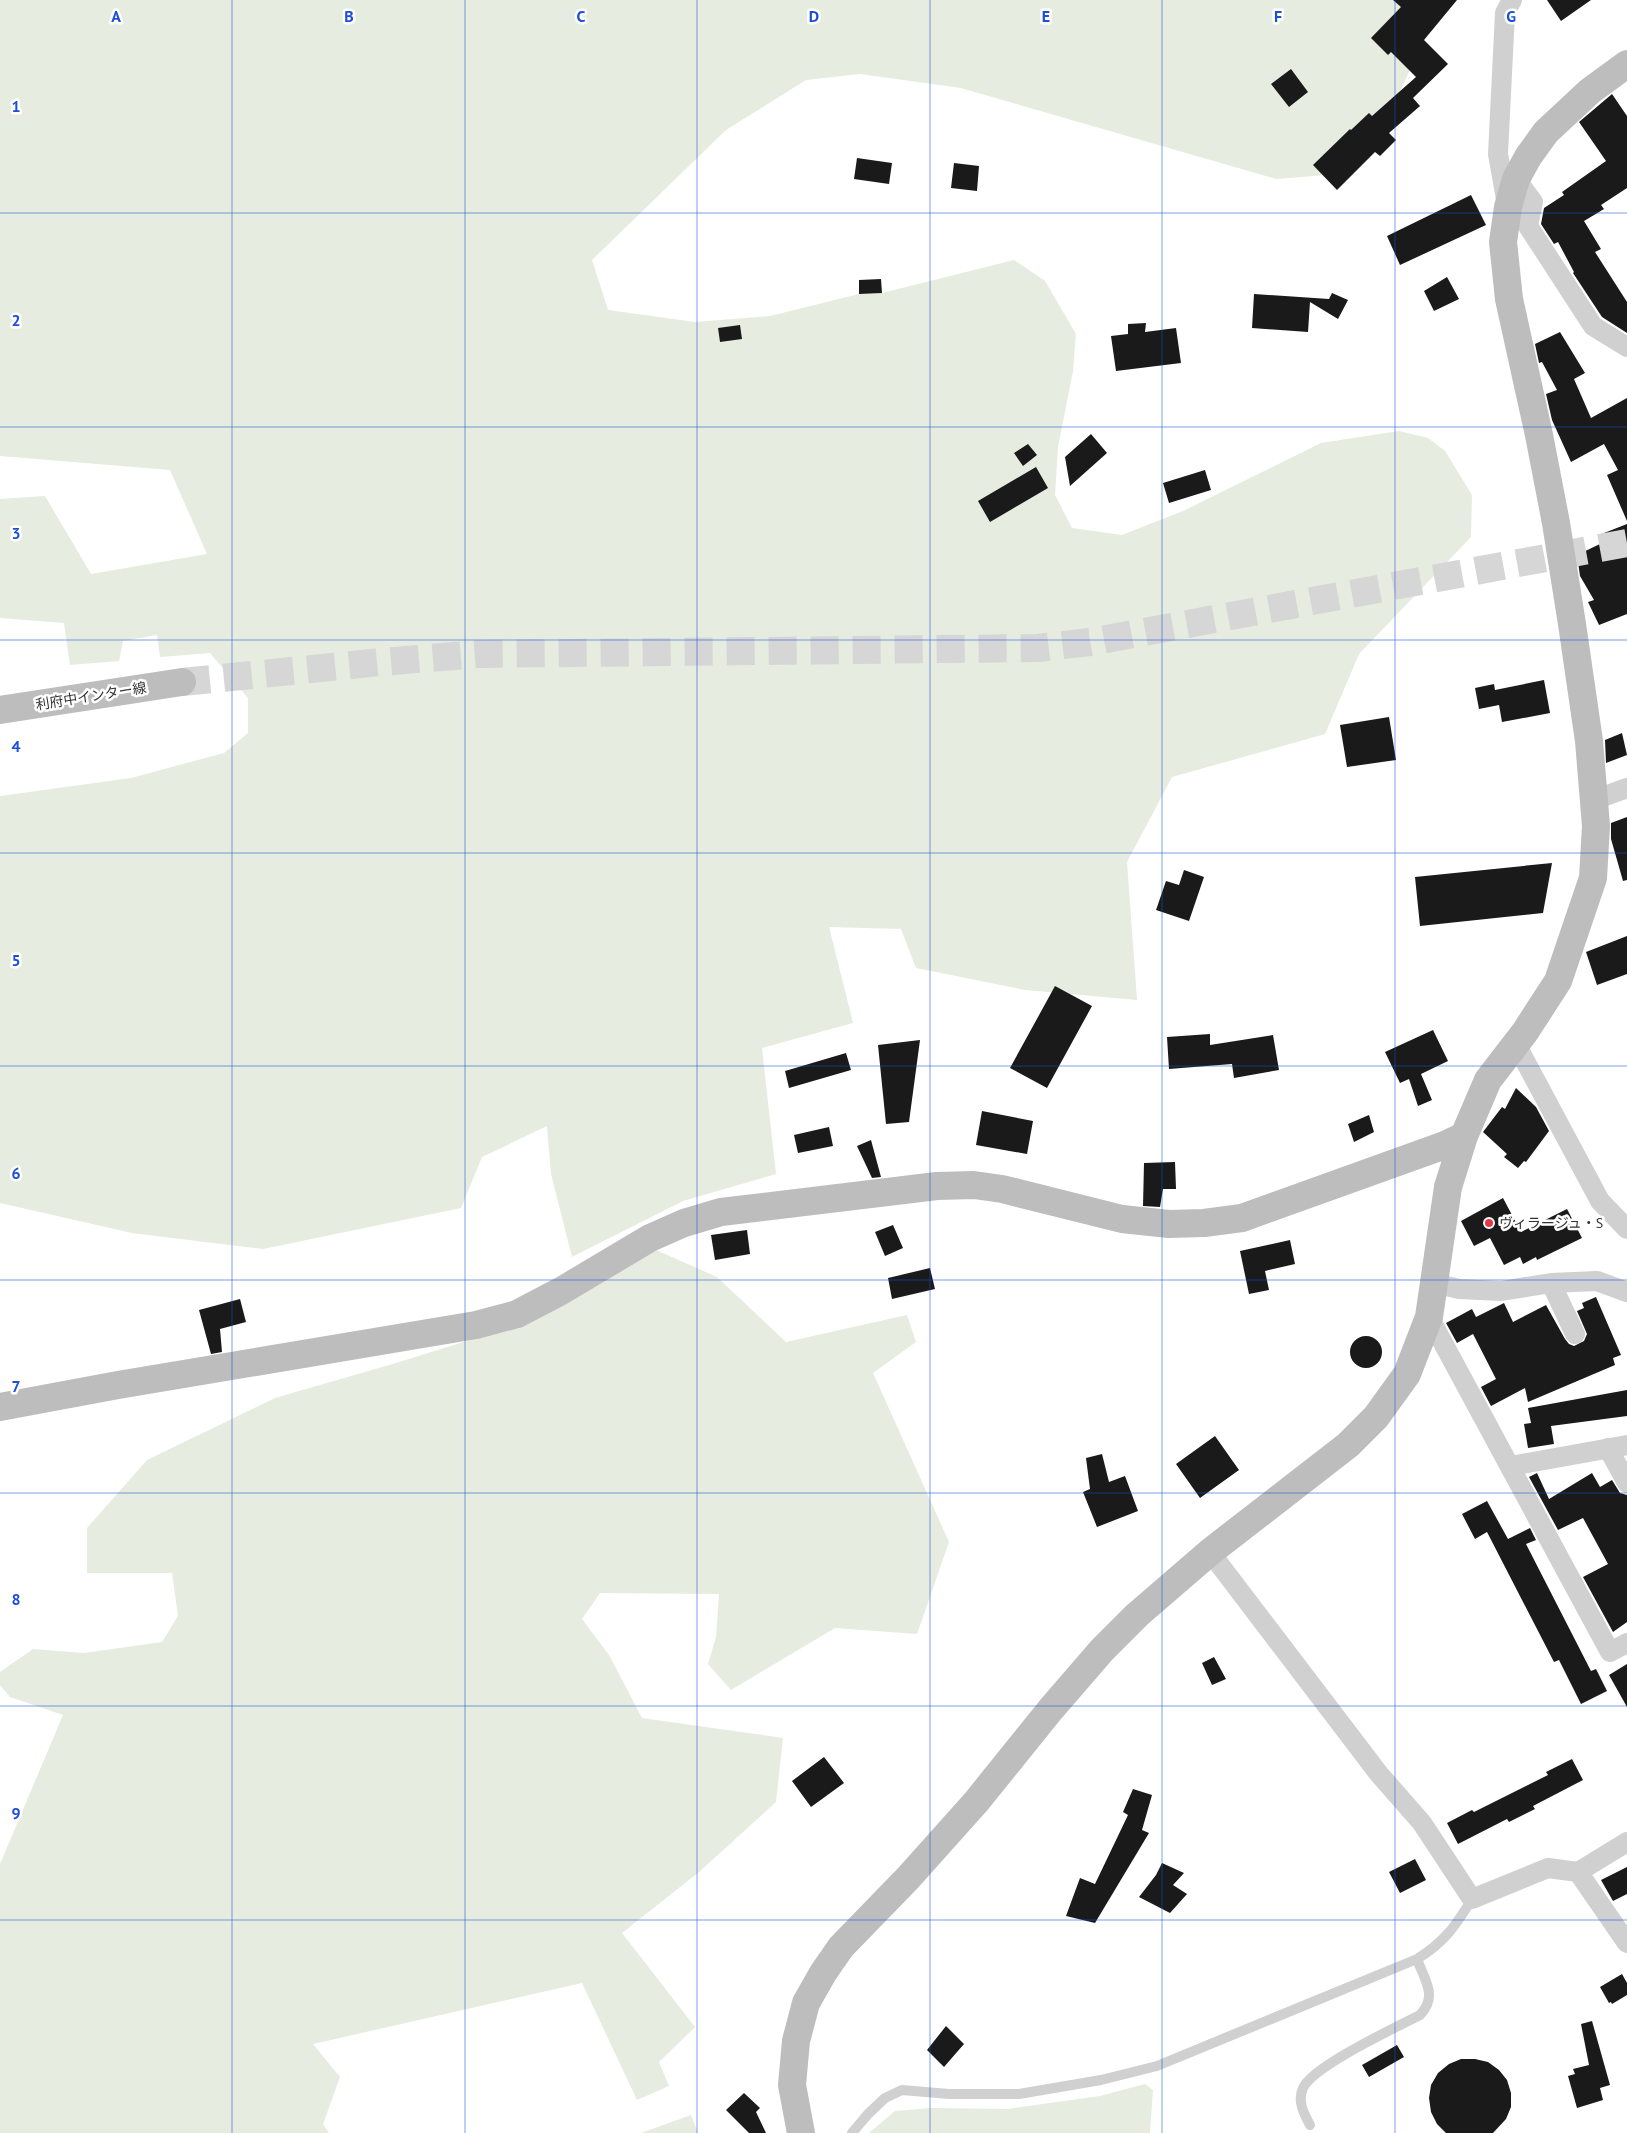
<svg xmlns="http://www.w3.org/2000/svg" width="1627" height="2133" viewBox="0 0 1627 2133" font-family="'PT Sans','Noto Sans JP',sans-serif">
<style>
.green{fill:#e6ecdf}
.building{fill:#1a1a1a}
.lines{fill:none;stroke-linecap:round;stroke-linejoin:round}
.secondary-tunnel{stroke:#d6d6d6;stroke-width:28;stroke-dasharray:28 14;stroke-linecap:butt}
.lane{stroke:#d0d0d0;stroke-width:10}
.street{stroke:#d0d0d0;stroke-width:20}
.secondary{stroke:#bdbdbd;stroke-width:28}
.grid{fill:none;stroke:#1d4ed8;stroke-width:1;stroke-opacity:0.55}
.poi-dot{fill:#e63946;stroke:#fff;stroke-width:2}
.labels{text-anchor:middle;stroke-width:5;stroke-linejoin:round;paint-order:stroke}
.street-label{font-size:14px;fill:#333;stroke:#fff}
.poi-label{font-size:14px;fill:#333;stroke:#fff;text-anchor:start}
.grid-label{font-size:16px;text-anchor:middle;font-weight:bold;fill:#1d4ed8;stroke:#fff;stroke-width:5;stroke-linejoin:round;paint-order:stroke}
</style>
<rect width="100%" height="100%" fill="#fff"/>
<!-- green -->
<path class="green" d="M0 0H1436L1435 13 1400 92 1326 175 1276 179 961 88 860 74 806 80 726 130 592 260 608 310 695 322 770 316 859 294 882 293 1014 260 1045 281 1076 334 1073 371 1058 447 1055 495 1072 528 1122 535 1183 511 1321 443 1399 431 1428 438 1445 451 1472 495 1471 537 1359 654 1325 734 1172 777 1127 862 1137 1000 1025 990 916 968 901 929 829 927 853 1023 762 1048 776 1174 683 1201 572 1257 551 1174 547 1126 482 1157 461 1208 263 1249 132 1233 0 1203V796L131 778 224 753 248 733V698L210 653 160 657 157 635 123 641 119 661 70 665 64 623 0 618V499L45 496 91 574 207 554 170 470 0 456Z
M656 1250 717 1277 786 1342 907 1315 916 1342 873 1373 949 1542 917 1634 835 1628 731 1690 708 1664 716 1637 719 1594 600 1593 582 1619 609 1655 642 1718 783 1738 776 1802 699 1872 622 1933 695 2027 659 2062 669 2086 637 2100 582 1983 313 2044 340 2077 323 2124 329 2133H0V1864L63 1715 10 1697 0 1685V1672L33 1649 84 1653 162 1642 178 1616 172 1573H87V1528L147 1460 275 1398 396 1363 524 1323Z
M1145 2084 1153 2090 1150 2133H869L895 2111 932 2108 1007 2109 1100 2096Z
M691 2115 698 2133H641Z"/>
<!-- building -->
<path class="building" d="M1393 0H1457L1424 40 1448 64 1413 98 1420 106 1389 133 1396 140 1380 156 1375 152 1337 190 1313 165 1350 129 1351 130 1369 113 1372 116 1416 77 1391 52 1388 55 1371 38 1401 7Z
M1547 0H1591L1561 21Z
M1291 69 1308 92 1289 107 1271 84Z
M1612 94 1627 116V188L1601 205 1604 209 1584 221 1601 249 1595 252 1627 302V333L1602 317 1573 273 1574 272 1558 242 1554 244 1541 224 1544 208 1564 195 1562 192 1606 161 1579 122Z
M857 158 892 163 889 184 854 179Z
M954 163 979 166 977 191 951 188Z
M1471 195 1486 225 1400 265 1387 236Z
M1447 277 1459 299 1434 311 1424 291Z
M881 279 882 293 859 294V280Z
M1332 293 1348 300 1338 319 1310 302 1308 332 1252 328 1254 294 1329 299Z
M1146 323 1145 332 1176 328 1181 363 1116 371 1111 336 1128 334V324Z
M740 325 742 339 720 342 718 328Z
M1560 332 1585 373 1574 379 1591 418 1627 398V521L1607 475 1618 470 1604 444 1571 462 1552 420 1546 394 1557 390 1542 362 1539 363 1535 344Z
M1091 434 1107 453 1070 486 1065 457Z
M1028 444 1037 455 1023 466 1014 453Z
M1036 467 1048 488 990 522 978 501Z
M1205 470 1211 490 1169 503 1163 483Z
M1627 524V614L1599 625 1588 602 1594 600 1580 576 1577 555 1602 543 1599 535Z
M1544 680 1550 713 1502 722 1499 705 1479 709 1475 688 1494 684 1495 690Z
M1389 717 1396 760 1347 767 1340 725Z
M1622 733 1627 755 1606 763 1605 740Z
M1627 817V880L1623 881 1611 839V823Z
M1552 863 1543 913 1420 926 1415 877Z
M1184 870 1204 877 1189 921 1156 910 1166 881 1179 885Z
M1627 936V974L1597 985 1586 952Z
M1055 986 1092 1006 1047 1088 1010 1068Z
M1433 1030 1448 1061 1421 1074 1432 1100 1418 1106 1409 1079 1400 1083 1385 1052Z
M1210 1034V1045L1273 1035 1279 1070 1234 1078 1232 1064 1169 1069 1167 1037Z
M920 1040 909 1122 886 1124 878 1045Z
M846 1053 851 1070 789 1088 785 1071Z
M1516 1088 1536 1107 1549 1131 1526 1162 1524 1161 1518 1168 1504 1157 1507 1154 1483 1132 1502 1107 1505 1109Z
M982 1111 1033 1121 1027 1154 976 1145Z
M1369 1115 1374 1132 1354 1142 1348 1124Z
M829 1127 833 1146 798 1153 794 1135Z
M871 1140 881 1177 872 1178 857 1146Z
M1175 1162 1176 1189H1163L1160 1207 1143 1206 1144 1163Z
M1503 1198 1521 1232 1567 1209 1582 1238 1537 1260 1536 1257 1523 1264 1520 1257 1504 1265 1490 1238 1474 1246 1461 1221Z
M893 1225 903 1248 885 1256 875 1232Z
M747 1230 750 1254 715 1260 711 1235Z
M1290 1240 1295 1264 1265 1271 1269 1290 1249 1294 1240 1251Z
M930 1268 935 1289 892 1299 888 1278Z
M1596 1297 1621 1355 1613 1358 1615 1365 1528 1402 1525 1388 1491 1406 1481 1387 1496 1379 1473 1334 1457 1343 1446 1323 1472 1309 1476 1317 1504 1303 1513 1322 1546 1305 1565 1339 1569 1344 1574 1346 1584 1341 1587 1334 1577 1311 1584 1308 1582 1303Z
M240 1299 246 1322 220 1329 222 1352 211 1354 199 1310Z
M1350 1352a16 16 0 1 1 32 0a16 16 0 1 1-32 0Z
M1627 1390V1416L1551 1426 1554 1444 1528 1448 1524 1424 1531 1423 1528 1408Z
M1215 1436 1239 1470 1200 1498 1176 1464Z
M1102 1454 1109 1482 1125 1476 1138 1511 1097 1527 1083 1492 1090 1489 1086 1458Z
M1537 1473 1549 1499 1592 1473 1600 1487 1612 1480 1620 1493 1627 1495V1622L1613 1632 1583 1577 1608 1564 1583 1518 1558 1530 1529 1477Z
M1487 1501 1508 1539 1530 1528 1536 1540 1526 1544 1591 1671 1596 1669 1607 1691 1581 1704 1559 1660 1554 1662 1487 1532 1475 1539 1462 1514Z
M1214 1657 1226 1679 1212 1685 1202 1663Z
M1627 1664V1707L1609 1675Z
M824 1757 844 1783 811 1807 792 1781Z
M1572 1759 1583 1780 1533 1806 1535 1809 1509 1822 1507 1819 1458 1844 1447 1823 1472 1810 1474 1812 1548 1775 1546 1772Z
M1133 1789 1152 1795 1142 1830 1149 1833 1095 1923 1066 1916 1080 1878 1095 1884 1128 1815 1123 1812Z
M1415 1859 1426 1880 1400 1893 1389 1872Z
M1162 1863 1184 1873 1173 1885 1187 1894 1170 1913 1139 1897 1156 1875Z
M1627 1867V1894L1613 1901 1601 1880Z
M1622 1974 1627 1983V1995L1612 2004 1611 2002 1609 2003 1600 1987Z
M1592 2021 1610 2085 1600 2088 1603 2100 1577 2108 1568 2076 1575 2074 1573 2069 1589 2065 1581 2024Z
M946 2026 964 2044 944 2067 927 2050Z
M1397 2045 1404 2057 1369 2077 1362 2065Z
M1461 2059H1475L1488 2062 1499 2070 1507 2080 1511 2093V2107L1506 2119 1493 2133H1446L1437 2124 1431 2112 1429 2098 1431 2085 1438 2073 1449 2064Z
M744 2093 760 2108 756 2112 766 2133H749L726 2110Z"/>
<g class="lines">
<!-- secondary-tunnel -->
<path class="secondary-tunnel" d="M182 682 381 662 478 654 1038 648 1090 642 1627 543"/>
<!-- lane -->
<path class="lane" d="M1310 2125C1304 2114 1297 2101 1303 2088 1313 2066 1395 2028 1420 2015 1438 1996 1425 1981 1417 1959
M852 2133 868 2114 885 2098 902 2090 949 2094H1019L1101 2080 1157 2066 1417 1959C1445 1942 1456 1925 1472 1899"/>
<!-- street -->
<path class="street" d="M1516 179 1533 202 1528 226 1593 326 1627 347
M1507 205 1498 154 1505 13 1512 0
M1594 800 1627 788
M1516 1044 1600 1201 1627 1229
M1434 1283 1459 1289 1501 1291 1551 1283 1597 1281 1627 1292
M1551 1283 1575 1334
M1429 1317 1610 1652 1627 1643
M1608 1448 1627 1483
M1511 1466 1627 1445
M1210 1552 1379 1774 1422 1823 1472 1899 1548 1868 1578 1872
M1627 1842 1578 1872 1627 1943"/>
<!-- secondary -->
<path class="secondary" d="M0 710 182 682
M0 1407 118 1385 476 1325 517 1314 561 1291 650 1238 684 1223 721 1212 937 1186 974 1185 1002 1189 1122 1219 1169 1224 1204 1223 1242 1218 1445 1145 1464 1136
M801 2133 792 2085 796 2041 806 2003 823 1973 841 1947 908 1878 976 1802 1051 1709 1102 1650 1137 1615 1210 1552 1348 1445 1376 1417 1407 1374 1429 1317 1448 1187 1464 1136 1488 1080 1525 1032 1558 981 1593 878 1596 826 1589 741 1572 624 1556 523 1539 435 1509 299 1503 242 1508 207 1516 179 1528 157 1546 132 1590 91 1627 64"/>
</g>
<!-- grid -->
<path class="grid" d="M232 0V2133M465 0V2133M697 0V2133M930 0V2133M1162 0V2133M1395 0V2133M0 213H1627M0 427H1627M0 640H1627M0 853H1627M0 1066H1627M0 1280H1627M0 1493H1627M0 1706H1627M0 1920H1627"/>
<!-- markers -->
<circle class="poi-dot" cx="1489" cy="1223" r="5"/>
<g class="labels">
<!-- street labels -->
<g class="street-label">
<text transform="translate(91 696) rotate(-9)" y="5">利府中インター線</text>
</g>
<!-- poi labels -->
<g class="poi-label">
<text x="1499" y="1228">ヴィラージュ・S</text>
</g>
</g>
<g class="grid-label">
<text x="116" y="22">A</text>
<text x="349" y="22">B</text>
<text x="581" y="22">C</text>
<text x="814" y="22">D</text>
<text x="1046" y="22">E</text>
<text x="1278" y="22">F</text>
<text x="1511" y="22">G</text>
<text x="16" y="112">1</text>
<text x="16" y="326">2</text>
<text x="16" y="539">3</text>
<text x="16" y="752">4</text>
<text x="16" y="966">5</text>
<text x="16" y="1179">6</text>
<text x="16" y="1392">7</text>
<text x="16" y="1605">8</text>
<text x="16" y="1819">9</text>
</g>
</svg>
